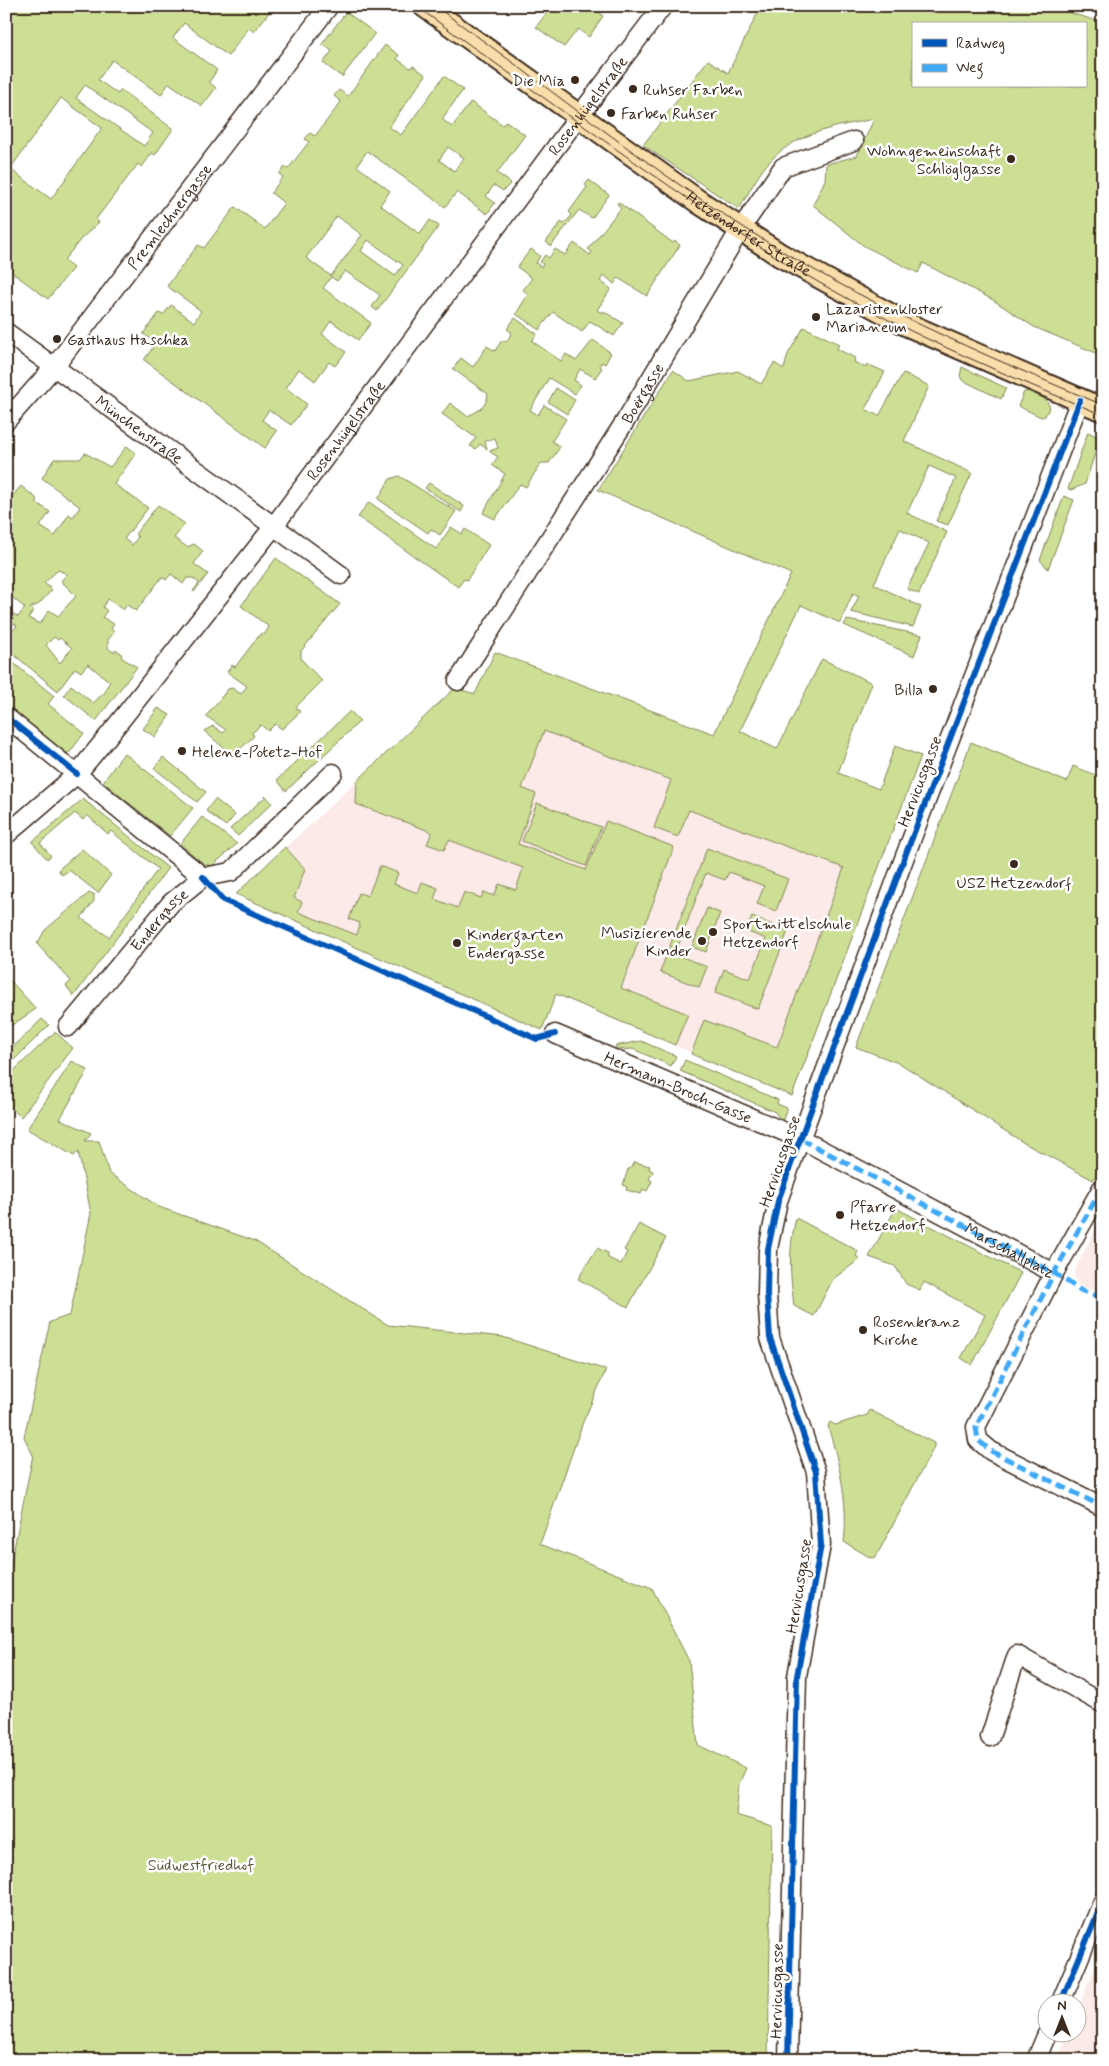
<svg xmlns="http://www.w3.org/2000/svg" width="1109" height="2066" viewBox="0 0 1109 2066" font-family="Mynerve,sans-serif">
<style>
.built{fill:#fbeae7}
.green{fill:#cddf94;stroke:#848459;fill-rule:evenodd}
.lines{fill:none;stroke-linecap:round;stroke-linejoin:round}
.minor-casing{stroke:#3b2a1e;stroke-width:21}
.major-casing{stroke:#3b2a1e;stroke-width:26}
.minor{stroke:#fff;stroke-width:18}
.major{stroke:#f9deab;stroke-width:22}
.tram{stroke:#3b2a1e;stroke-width:1}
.quiet{stroke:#3fa9f5;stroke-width:5;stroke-dasharray:10 5;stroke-linecap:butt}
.cycleway-casing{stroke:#fff;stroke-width:9}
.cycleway{stroke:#0057b8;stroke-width:6}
.poi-dot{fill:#3b2a1e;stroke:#fff;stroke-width:2}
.labels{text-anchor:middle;stroke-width:5;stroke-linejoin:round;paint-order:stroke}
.poi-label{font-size:16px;fill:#3b2a1e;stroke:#fff;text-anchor:start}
.street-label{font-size:16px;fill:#3b2a1e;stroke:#fff}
.park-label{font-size:16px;fill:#60573c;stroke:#fff}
</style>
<rect width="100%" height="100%" fill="#fff"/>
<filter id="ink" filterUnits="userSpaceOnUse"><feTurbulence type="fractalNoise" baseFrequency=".02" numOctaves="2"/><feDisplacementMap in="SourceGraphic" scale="10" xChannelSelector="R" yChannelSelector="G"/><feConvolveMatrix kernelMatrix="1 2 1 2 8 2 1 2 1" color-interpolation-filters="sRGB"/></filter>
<g filter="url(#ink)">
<!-- built -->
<path class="built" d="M538 713 887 848 792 1096 556 994 542 1030 236 894 357 781 477 829Z
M1103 1214V1294L1078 1285 1074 1275 1075 1270Z
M1103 1947V2060H1057L1068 2034H1076L1077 2011Z"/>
<!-- green -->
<path class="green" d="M6 6H274L254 32 249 28 228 56 184 23 173 38 217 70 209 82 216 88 202 106 169 83 161 95 112 60 98 80 118 94 121 90 173 129 155 155 152 153 142 167 138 164 96 219 99 222 81 239 64 260 73 268 48 299 6 268ZM85 85 153 133 144 146 76 98ZM61 98 102 128 51 199 10 169Z
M552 6H605L600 13 603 16 589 37 578 29 564 47 536 27Z
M761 6H1049L1103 23V356L1034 327 993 300 923 263 918 273 864 246 813 205 825 180 826 164 857 156 874 119C838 126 798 132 771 160 758 173 749 193 739 209L643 145 708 60 728 73ZM913 24H1085V86H913Z
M346 12 375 33 342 77 323 63 332 51 322 44Z
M385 45 399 55 397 59 410 68 413 66 426 75 389 127 401 135 444 76 463 90 442 119 452 127 471 102 503 125 506 121 525 135 497 173 511 183 503 191 494 185 486 196 495 203 487 214 457 192 445 207 367 151 357 166 390 191 380 205 420 234 430 220 439 226 377 311 372 307 380 295 345 271 337 281 331 277 323 288 371 323 358 340 331 321 322 334 346 352 335 366 329 362 315 381 299 369 286 388 307 404 291 425 269 410 262 420 277 431 265 448 144 360 156 343 143 334 159 313 163 315 171 305 194 322 201 311 167 286 198 245 204 248 235 207 265 229 284 203 271 193 283 177 279 174 285 167 288 169 309 142 305 139 310 133 315 136 341 102 334 96 339 90 348 96ZM448 147 464 158 454 171 439 160ZM337 216 362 235 331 276 306 258ZM368 240 403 265 395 276 361 251Z
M589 180 609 195 592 218 579 210 551 246 546 242 561 222 564 224 572 215 569 212 587 187 585 185Z
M618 202 673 243 675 241 680 245 647 296 618 278 614 284 604 275 600 281 611 289 597 310 602 313 603 311 623 323 614 336 590 321 582 332 553 312 539 330 516 314 528 294 523 290 532 278 517 267 531 249 540 256 536 263 541 267 543 264 540 262 545 255 549 258 555 249 565 255 574 243 590 255 592 252 588 249 621 208 617 204Z
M515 318 537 334 532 341 561 361 566 354 576 361 593 340 611 353 605 364 601 362 600 366 602 368 595 378 580 369 574 380 581 385 575 394 549 378 530 410 538 415 544 405 566 419 552 441 560 447 549 463H541L526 487 520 484 495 519 483 513 505 474 492 465 498 457 489 451 498 448 495 438 485 441 487 449 480 444 476 449 470 446 476 438 442 414 450 403 467 416C478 412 487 406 488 394L453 369 461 358 473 367 487 346 495 351 502 340 506 342 512 333 507 329Z
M804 327 839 344 837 349 855 358 854 362 866 368 867 364 885 372 865 409 879 416 903 373 929 386 904 441 972 473 948 525 936 521 956 478 929 466 907 513 947 532 919 594 907 589 929 543 900 529 874 584 921 607 913 627 851 612 859 596 853 593 840 623 801 605 740 731 777 749 822 659 872 683 838 773 879 789 895 746 921 756 792 1096 691 1054 704 1020 777 1047 844 868 689 810 678 837 654 828 671 780 544 731 522 788 536 794 518 844 586 870 606 821 674 847 621 988 688 1014 675 1045 556 994 542 1030 236 894 285 847 305 869 294 898 302 902 298 912 357 935 360 923 349 919 359 893 368 896 380 866 398 873 394 884 418 893 422 882 438 888 434 899 458 908 464 892 481 898 484 892 494 896 499 884 516 890 523 868 449 840 444 850 427 844 432 832 356 804 357 781 455 688 475 694 495 652 714 734 791 574 598 490 673 370 689 381 738 371 761 384 774 363 784 369 788 354Z
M962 367 1006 388 1001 399 962 380 960 376Z
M556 388 575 400 567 414 548 402Z
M1033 391 1046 400 1050 407 1045 416 1041 417 1018 406 1024 392Z
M1088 432 1100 438 1085 484 1071 490 1068 489Z
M127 446 136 453 114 484 148 508 124 539 132 545 138 537 135 534 158 505 185 524 174 538 187 547 194 544 203 551 194 564 208 574 194 592 193 591 199 583 193 578H187L183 584 171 574 166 580 162 577 136 611 127 605 123 610 108 599 103 607 107 611 102 617 114 624 111 629 114 632 108 640V648L113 652 117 650 121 653 122 658 137 667 96 721 64 695 71 685 93 703 106 691 105 689 110 682 88 664 81 672 75 668 58 691 6 648V637L17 626 9 620 6 624V620L12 613 18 617 25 608 8 594 11 590 6 586V503L21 486 36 498 37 503 50 512 40 526 55 536 69 514 73 517 80 507 42 478 54 459H80L85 453 110 467ZM58 570 67 574 61 581 76 596 58 616 49 610 40 624 28 618 33 611 30 608 39 604 52 590 44 583ZM54 637 58 640 60 638 72 648 60 663 46 645Z
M399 476 456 511 440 535 431 529 428 533 378 499 390 479Z
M429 483 464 506 461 512 425 488Z
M1064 496 1074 500 1048 569 1040 560Z
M369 502 436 549 451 527 462 534 465 529 489 545 467 580 464 579 458 587 358 517Z
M276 558 340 604 301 651V659L322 681 296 707 300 712 282 729 275 724 268 731 261 725 252 733 254 736 235 754H231L204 731 213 726 223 733 226 730 206 716 228 689 232 688 241 694 247 686 227 672 232 665 235 667 261 633 264 635 269 627 241 606Z
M847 620 922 635 914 656 844 625Z
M6 657 54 696 48 704 84 733 70 752 62 755 6 710Z
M158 708 170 715 155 737 143 729Z
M350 711 360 721 286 791 277 780Z
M971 742 1067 782 1073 766 1103 778V1161L1093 1180 1024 1143 901 1064 856 1047Z
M124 753 193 808 170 836 103 782Z
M163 757 206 792 197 802 154 768Z
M266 796 272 803 238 836 230 829Z
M83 799 168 868 74 996 66 986 71 981 37 944 45 930 89 893 94 894V901L81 918 109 937 158 869 111 831 108 834 87 815 83 820 75 813 40 843 51 856 47 859 32 842Z
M215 799 235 815 226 826 206 811Z
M537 803 601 827 586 866 522 841Z
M202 817 237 844 212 866 204 864 180 844Z
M707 848 788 879 776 911 757 904 764 886 729 872 725 880 706 873 675 954 707 967 699 987 660 972Z
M82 849 111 875 98 893 69 870 62 875 58 870Z
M707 908 720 913 706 952 692 947Z
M752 917 788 931 758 1009 715 993 724 969 750 979 766 939 746 931Z
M9 979 36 1009 6 1029V989Z
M42 1019 49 1025 6 1068V1054Z
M55 1032 73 1048 21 1117 6 1104V1078Z
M641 1041 676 1056 671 1066 633 1049 618 1050 615 1046Z
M685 1060 778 1100 777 1104 787 1108 782 1122 775 1112 680 1071Z
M72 1061 88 1070 60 1119 91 1133 85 1141H99L109 1173 159 1207 255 1241 388 1325 503 1337 606 1370 583 1422 540 1544 652 1588 689 1661 698 1745 746 1768 739 1784 736 1815 772 1826 768 2060H6V1587L33 1455 24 1437 50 1322 70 1315 91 1213 78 1151 74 1156 27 1129Z
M634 1162 650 1166 649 1169 653 1171 649 1179 652 1181 647 1191 643 1189 641 1194 626 1190 627 1187 623 1185 628 1169H630Z
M896 1208 1021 1273 972 1365 961 1358 985 1315 926 1283 924 1282 920 1290 906 1284 895 1266 869 1257Z
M796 1218 858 1251 856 1256 860 1259 833 1279 814 1316 794 1306C790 1274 788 1250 796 1218Z
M639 1224 666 1238 628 1307 578 1279 597 1248 608 1253V1258L621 1264 627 1252 624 1250Z
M870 1410 934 1443V1447L876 1557 871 1558 844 1542C849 1502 839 1464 828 1426L830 1422 835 1425 867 1415Z"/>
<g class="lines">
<defs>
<g id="minor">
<path id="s1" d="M6 332 341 575"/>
<path id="s2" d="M6 421 55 366 329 6"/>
<path id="s3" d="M458 681 626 420 740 230 783 167 854 141"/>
<path d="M6 717 203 877"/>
<path id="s4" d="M6 835 77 774 109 735 274 526 576 120 663 6"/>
<path id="s5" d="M68 1027 171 903 203 877 231 872 333 773"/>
<path id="s6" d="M555 1034 801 1139 1054 1273"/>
<path d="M1102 1188 1054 1273 976 1427 978 1440 991 1451 1103 1507"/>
<path d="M990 1737 1017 1655 1103 1704"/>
<path d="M1060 2004 1103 1901"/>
<path d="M788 2060 797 1676 821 1545 816 1472 770 1338 767 1294 768 1249 778 1201 795 1153 905 856 1080 400"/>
<path d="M1036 2060 1047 2034"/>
</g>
<g id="major">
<path id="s7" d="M425 6 699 202 780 255 908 325 1103 410"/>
</g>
</defs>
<!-- minor casing -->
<use href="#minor" class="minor-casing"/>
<!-- major casing -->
<use href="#major" class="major-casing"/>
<!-- minor -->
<use href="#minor" class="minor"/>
<!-- major -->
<use href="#major" class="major"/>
<!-- tram -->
<path class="tram" d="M416 6C489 59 562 111 636 163 696 204 755 246 818 282 908 334 1006 375 1103 415
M435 6C540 80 639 162 748 230 860 302 981 354 1103 405"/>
<!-- quiet -->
<path class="quiet" d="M801 1139 1054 1273 1082 1291 1103 1298
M1102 1188 1054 1273 976 1427 978 1440 991 1451 1103 1507"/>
<defs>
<path id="cycleway" d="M6 717 77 774
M203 877 223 900 537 1039 555 1034
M1060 2004 1103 1901
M788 2060 797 1676 821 1545 816 1472 770 1338 767 1294 768 1249 778 1201 795 1153 905 856 1080 400"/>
</defs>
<!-- cycleway casing -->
<use href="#cycleway" class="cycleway-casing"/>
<!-- cycleway -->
<use href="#cycleway" class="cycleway"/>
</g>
</g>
<!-- markers -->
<g class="poi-dot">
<circle cx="575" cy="80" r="5"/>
<circle cx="633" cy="89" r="5"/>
<circle cx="611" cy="113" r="5"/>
<circle cx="1011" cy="159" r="5"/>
<circle cx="816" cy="317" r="5"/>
<circle cx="57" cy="339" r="5"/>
<circle cx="933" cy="689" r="5"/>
<circle cx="182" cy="751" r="5"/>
<circle cx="1014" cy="864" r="5"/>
<circle cx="713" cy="932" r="5"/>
<circle cx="702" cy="941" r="5"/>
<circle cx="457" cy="943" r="5"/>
<circle cx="840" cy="1215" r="5"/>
<circle cx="863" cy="1330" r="5"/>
</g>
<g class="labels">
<!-- poi labels -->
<g class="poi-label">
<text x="565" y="86" text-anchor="end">Die Mia</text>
<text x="643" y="95">Ruhser Farben</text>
<text x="621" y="119">Farben Ruhser</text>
<text x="1001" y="156" text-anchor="end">Wohngemeinschaft<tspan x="1001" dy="18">Schlöglgasse</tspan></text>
<text x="826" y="314">Lazaristenkloster<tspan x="826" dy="18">Marianeum</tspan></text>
<text x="67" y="345">Gasthaus Haschka</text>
<text x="923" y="695" text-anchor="end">Billa</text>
<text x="192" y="757">Helene-Potetz-Hof</text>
<text x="1014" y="888" text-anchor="middle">USZ Hetzendorf</text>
<text x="723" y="929">Sportmittelschule<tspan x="723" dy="18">Hetzendorf</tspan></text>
<text x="692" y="938" text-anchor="end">Musizierende<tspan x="692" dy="18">Kinder</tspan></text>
<text x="467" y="940">Kindergarten<tspan x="467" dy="18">Endergasse</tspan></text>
<text x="850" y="1212">Pfarre<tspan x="850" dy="18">Hetzendorf</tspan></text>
<text x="873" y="1327">Rosenkranz<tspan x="873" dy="18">Kirche</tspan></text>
</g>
<!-- street labels -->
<g class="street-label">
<text dy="6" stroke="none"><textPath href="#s4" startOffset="935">Rosenhügelstraße</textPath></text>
<text dy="6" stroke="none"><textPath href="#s2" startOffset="262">Premlechnergasse</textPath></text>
<text dy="6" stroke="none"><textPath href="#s7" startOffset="396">Hetzendorfer Straße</textPath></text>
<text dy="6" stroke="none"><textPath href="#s3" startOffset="342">Boërgasse</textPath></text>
<text dy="6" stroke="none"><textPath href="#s1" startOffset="165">Münchenstraße</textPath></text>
<text dy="6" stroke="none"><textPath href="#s4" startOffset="530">Rosenhügelstraße</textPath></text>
<text transform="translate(919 781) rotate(-69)" y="6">Hervicusgasse</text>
<text dy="6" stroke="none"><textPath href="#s5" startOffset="141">Endergasse</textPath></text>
<text dy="6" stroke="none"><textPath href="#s6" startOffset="134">Hermann-Broch-Gasse</textPath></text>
<text transform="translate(779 1161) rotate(-71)" y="6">Hervicusgasse</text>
<text dy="6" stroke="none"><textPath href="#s6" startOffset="504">Marschallplatz</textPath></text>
<text transform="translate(798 1586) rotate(-81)" y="6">Hervicusgasse</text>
<text transform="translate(776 1991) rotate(-89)" y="6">Hervicusgasse</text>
</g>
<!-- park labels -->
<g class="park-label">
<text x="201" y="1870">Südwestfriedhof</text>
</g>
</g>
<!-- margin -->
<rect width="1109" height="2066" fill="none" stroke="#fff" stroke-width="25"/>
<rect x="12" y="12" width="1084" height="2041" fill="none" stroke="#3b2a1e" stroke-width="2" filter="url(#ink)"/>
<!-- legend -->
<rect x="912" y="22" width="175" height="65" fill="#ffffff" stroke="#b1aaa5"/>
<rect x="922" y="39" width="25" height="8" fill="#0057b8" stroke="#b1aaa5"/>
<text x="956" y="48" font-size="15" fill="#3b2a1e">Radweg</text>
<rect x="922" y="64" width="25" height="8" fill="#3fa9f5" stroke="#b1aaa5"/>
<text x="956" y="72" font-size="15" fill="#3b2a1e">Weg</text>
<!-- north arrow -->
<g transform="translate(1062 2018)"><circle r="24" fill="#ffffff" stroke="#b1aaa5"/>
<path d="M0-4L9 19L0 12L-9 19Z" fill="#3b2a1e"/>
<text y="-8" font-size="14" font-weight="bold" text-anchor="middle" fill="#3b2a1e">N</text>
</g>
</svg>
